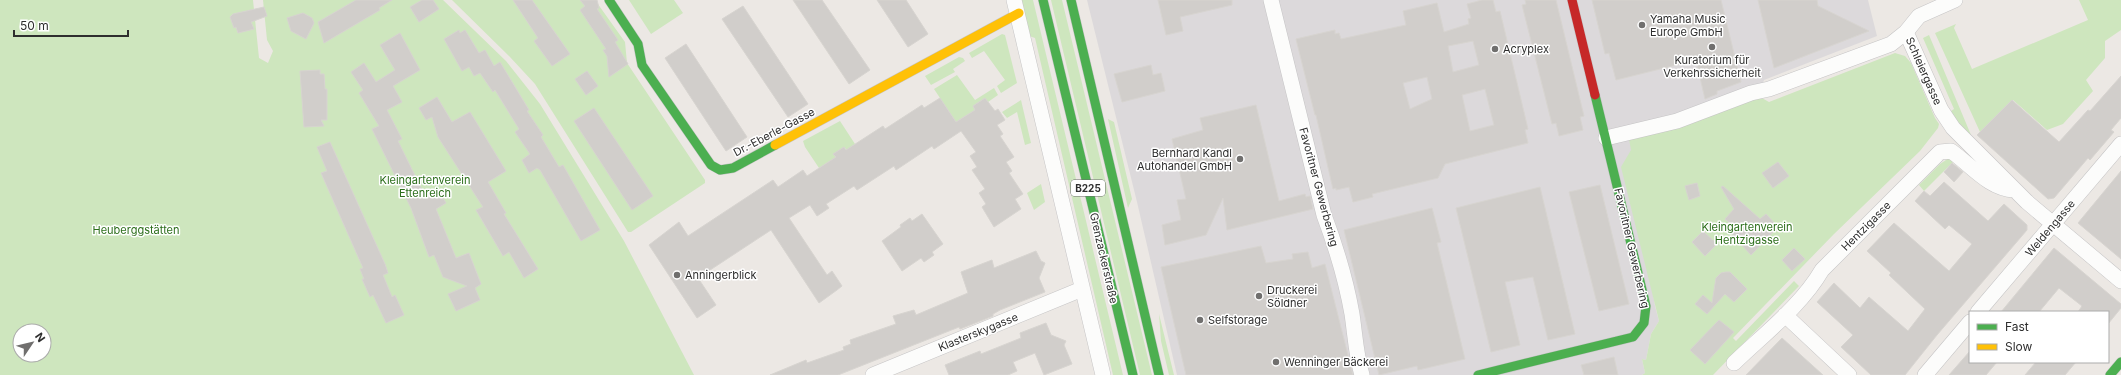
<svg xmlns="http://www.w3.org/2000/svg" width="2121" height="375" viewBox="0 0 2121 375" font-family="Inter,sans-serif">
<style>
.industrial{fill:#dcd9db}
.green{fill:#cee6be;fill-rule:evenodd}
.building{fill:#d1cecb;stroke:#d7d4d0;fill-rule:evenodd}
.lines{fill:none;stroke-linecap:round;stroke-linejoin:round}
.street-casing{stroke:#c5c4c5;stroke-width:16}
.fast-casing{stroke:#c5c4c5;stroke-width:10}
.slow-casing{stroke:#c5c4c5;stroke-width:10}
.jam-casing{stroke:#c5c4c5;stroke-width:10}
.street{stroke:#fcfcfb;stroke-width:15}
.fast{stroke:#4caf50;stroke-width:9}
.slow{stroke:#ffc107;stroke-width:9}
.jam{stroke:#c62828;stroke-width:9}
.poi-dot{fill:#706f6e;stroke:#fff;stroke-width:1.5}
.labels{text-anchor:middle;stroke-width:3;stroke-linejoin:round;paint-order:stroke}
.shield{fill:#fff;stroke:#6d6d6d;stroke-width:1}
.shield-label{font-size:10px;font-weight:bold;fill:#2e2e2e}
.poi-label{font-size:11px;fill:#2e2e2e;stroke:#fff;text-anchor:start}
.street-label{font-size:11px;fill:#2e2e2e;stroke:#fff}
.park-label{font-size:11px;fill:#2c6e1b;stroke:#fff}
</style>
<rect width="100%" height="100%" fill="#ece8e4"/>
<!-- industrial -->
<path class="industrial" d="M1087 0H1868L1877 36 1764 80 1759 96 1631 147 1655 306 1659 321 1651 334 1646 360 1642 359 1645 373 1642 375H1177L1137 202Z"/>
<!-- green -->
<path class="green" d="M0 0H253L259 58 268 63 273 51 267 40 263 0H443L506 61 540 104 624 241 694 375H0ZM20 331H44V355H20Z
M452 0H595L625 42 627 63 705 180V183L631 232H628L535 84 510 57Z
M629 0H674L683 13 651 34Z
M1020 0H1033L1123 375H1113L1035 38 1029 36Z
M1051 0H1062L1152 375H1140Z
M2079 0H2121V30L2105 41V58L2086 80 2093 91 2063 124 2047 130 2013 100 1980 132 1935 33 1956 24 1954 28 1972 69 2088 20Z
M1002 34 1005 35 1017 83 1001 93 997 86 1005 80 984 51 972 58 969 53Z
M1929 35 1971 135 1970 136 1957 123 1951 111 1954 109 1923 38Z
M1895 53 1905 56 1911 63 1935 118 1939 124 1938 128 1920 151 1834 234 1733 338 1736 341 1794 281 1799 286 1713 375H1642L1645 373 1642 359 1646 360 1651 334 1659 321 1621 167 1631 150 1629 139 1760 97 1769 102Z
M959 57 963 58 965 61 953 69 955 72 931 85 925 76Z
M957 75 975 100 994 88 998 95 988 102 985 98 973 106 975 110 956 122 934 89Z
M1021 100 1031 143 1025 145 1017 112 1007 118 1002 112Z
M1108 119 1114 122 1132 199 1128 208Z
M840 121 855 144 847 150 844 147 834 154 836 157 819 168 805 147 803 141Z
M1949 158 1955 160 1924 191 1919 185 1940 164Z
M1041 184 1045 202 1034 210 1027 193Z
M1159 314 1174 375H1169L1161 341Z"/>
<!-- building -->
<path class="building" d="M356 0H392L379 8 380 10 324 43 318 22Z
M422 0H433L439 9 419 22 410 7Z
M513 0H532L570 54 552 66 534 41 538 38Z
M580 0H597L599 8 597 9 618 40 615 42 628 64 609 77 607 56 603 50 606 49 580 10 585 6Z
M793 0H822L870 70 849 84Z
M877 0H906L928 34 908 47Z
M1158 0H1232V5L1180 17 1183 31 1166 35Z
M1482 0H1493L1496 12 1500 11 1528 129 1525 130 1528 143 1445 164 1438 178 1372 194 1373 197 1353 202 1349 187 1336 190V188L1333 189 1316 115H1315L1296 39 1335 30V34L1339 33 1341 39 1406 25 1403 11 1437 3 1444 32 1469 24 1468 19 1471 18 1467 4ZM1473 41 1479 65 1453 72 1448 46ZM1427 77 1432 99 1410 109 1403 83ZM1485 89 1494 125 1470 131 1462 95Z
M1525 0H1556L1584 116 1580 117 1583 130 1559 136 1556 123 1552 124 1522 5 1526 4Z
M1592 0H1721L1741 82 1717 91V94L1705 99 1696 60 1616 80 1609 53 1605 54Z
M1758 0H1817L1818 6 1869 31 1774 68Z
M743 6 808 104 788 117 722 19Z
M264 7 267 16 251 22 254 29 238 33 236 27 234 28 230 17 233 14Z
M303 13 312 18 314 23 306 39 291 31 287 18Z
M459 30 460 33 465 30 479 53 485 50 494 66 500 62 529 110 527 111 543 135 541 137 559 167 563 165 600 230 581 241 540 170 537 168 529 173 522 160 530 154 515 132 519 129 495 90 493 92 480 73 474 76 469 67 462 71 444 39Z
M400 33 420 70 393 86 402 102 387 110 402 139 398 141 425 196 437 189 446 203 436 209 456 258 469 253 481 284 475 288 480 300 456 311 448 294 467 286 443 277 434 255 429 257 411 208 372 129 379 126 359 93 363 90 351 72 364 63 376 82 395 70 380 45Z
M686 44 747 137 726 151 665 58Z
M1151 65 1153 75 1161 73 1165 91 1122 102 1114 74Z
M320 70V74H324L325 89H327V120H321L324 126 304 127 300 71Z
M587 71 598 86 586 95 575 79Z
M2121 76V118L2111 130 2114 132 2090 160 2088 158 2054 198 2048 199 1977 135 2012 100 2059 142 2088 110 2090 111Z
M437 97 452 122 470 112 506 171 488 182 506 213 504 214 538 269 524 278 509 252 503 256 476 210 483 207 438 137 432 117 426 120 419 108Z
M940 98 956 122 975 110 973 106 985 98 995 111 998 109 1005 120 997 125 1003 134 1000 136 1014 157 1006 162 1012 171 1009 173 1023 194 1015 199 1021 209 994 227 982 207 986 204 979 193 985 189 972 170 977 167 970 156 976 152 961 131 934 149 932 146 896 170 894 166 857 190 854 186 826 204 829 208 817 216 810 205 789 218 827 275 832 271 842 286 837 290 819 303 771 230 698 278 716 305 697 318 649 245 679 222 688 236 773 180 778 187 803 170 807 176 836 157 833 154 844 147 846 150 883 126 885 129 922 105 924 108Z
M1256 105 1279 201 1305 194 1306 197 1310 196 1313 209 1227 230 1223 198 1206 235 1165 245 1162 225 1181 220 1177 200 1186 199 1172 139 1203 130 1200 118Z
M594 108 653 196 632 210 574 121Z
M330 142 385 264 388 273 383 275 392 297 395 295 404 315 386 323 373 295 370 297 362 279H364L360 269 363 268 321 173 327 171 317 147Z
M1778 162 1789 176 1773 188 1762 173Z
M1952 163 1963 172 1954 182 1944 172Z
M2121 171V259L2078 223Z
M1944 182 1988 221 2004 204 2027 225V230L1937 335 1905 375H1871L1841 347 1853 335 1817 302 1834 283 1860 308 1869 297 1908 331 1925 309 1889 275 1891 273 1867 251 1894 223 1949 271 1972 244 1949 225 1945 229 1915 201 1924 191 1930 196Z
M1697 183 1700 196 1689 200 1685 186Z
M1600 185 1629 304 1599 311 1569 192Z
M1723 186 1760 219 1766 214 1778 227 1751 255 1727 229 1732 225 1725 219 1734 209 1721 187Z
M1540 187 1575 334 1548 340 1533 277 1505 282 1520 345 1491 352 1456 208Z
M1432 208 1441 242 1437 243 1465 359 1418 370 1417 366 1379 375 1344 230Z
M922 214 943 244 932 252 934 255 924 262 921 258 902 271 882 241 901 227 900 225 910 218 912 221Z
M1703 231 1717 244 1705 256 1692 242Z
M1261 246 1266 263 1293 259 1292 254 1308 252 1312 268 1325 264 1353 375H1186L1161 267Z
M1794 248 1805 259 1792 271 1782 260Z
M2054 248 2121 304V308L2108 324V312H2078L2082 306 2059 288 2039 312H2001Z
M1036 251 1041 261 1045 263 1039 278 1045 292 1000 310 993 314V316L960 329 959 327 838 375H770L806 360 807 363 844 350 843 347 851 344 850 340 896 324 893 316 914 310 916 315 968 293 961 272 992 260 994 268Z
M1726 272H1730L1747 289 1734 302 1725 294 1707 314 1695 304 1703 295 1712 303 1716 278 1721 273Z
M1719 320 1734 332 1705 364 1690 350Z
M1046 323 1051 335 1066 341 1064 345 1072 364 1044 375 1035 353 1013 362 1017 371 1008 375H949L945 365 980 351 981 354 1021 338 1020 333Z
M1782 338 1823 375H1746Z
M1970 351V362H1997L1986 375H1949Z
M1614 357 1618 375H1584L1581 365Z
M2036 362H2076L2065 375H2025Z"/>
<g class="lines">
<defs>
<path id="street" d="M1014 0 1103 375
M1271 0 1324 215C1336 247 1346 280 1352 314 1355 334 1356 355 1362 375
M1906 32 1941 110 1953 128 2027 202 2121 281
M1606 138 1677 121 1751 93 1769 89 1891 44 1906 32 1919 16 1955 0
M1978 312 2121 144
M1785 315 1849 375
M1734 363C1764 334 1801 306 1822 270L1940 152 1951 151C1971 165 1989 189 2014 190
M873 375 1082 289
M1925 375 1970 322"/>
<path id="fast" d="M609 0 638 44 642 65 711 165 720 170 733 168 775 145
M1043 0 1133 375
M1071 0 1159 375
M1478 375 1633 337 1644 323 1646 306 1595 95
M2110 375 2121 362"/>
<path id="slow" d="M775 145 1019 13"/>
<path id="jam" d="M1572 0 1595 95"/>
</defs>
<!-- street casing -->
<use href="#street" class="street-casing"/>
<!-- fast casing -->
<use href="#fast" class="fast-casing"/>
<!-- slow casing -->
<use href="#slow" class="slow-casing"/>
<!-- jam casing -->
<use href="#jam" class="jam-casing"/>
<!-- street -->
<use href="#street" class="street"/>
<!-- fast -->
<use href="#fast" class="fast"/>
<!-- slow -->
<use href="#slow" class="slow"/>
<!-- jam -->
<use href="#jam" class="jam"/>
</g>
<!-- markers -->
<g class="poi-dot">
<circle cx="1642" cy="25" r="4"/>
<circle cx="1712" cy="47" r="4"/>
<circle cx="1495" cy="49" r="4"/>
<circle cx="1240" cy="159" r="4"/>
<circle cx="677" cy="275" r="4"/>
<circle cx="1259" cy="296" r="4"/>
<circle cx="1200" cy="320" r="4"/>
<circle cx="1276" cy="362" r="4"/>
</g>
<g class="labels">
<!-- shield labels -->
<rect class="shield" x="1071" y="180" width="34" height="16" rx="3"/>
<g class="shield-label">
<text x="1088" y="192">B225</text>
</g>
<!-- poi labels -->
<g class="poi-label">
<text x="1650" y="23">Yamaha Music<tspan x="1650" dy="13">Europe GmbH</tspan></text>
<text x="1503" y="53">Acryplex</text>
<text x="1712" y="64" text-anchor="middle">Kuratorium für<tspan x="1712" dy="13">Verkehrssicherheit</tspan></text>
<text x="1232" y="157" text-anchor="end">Bernhard Kandl<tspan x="1232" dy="13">Autohandel GmbH</tspan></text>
<text x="685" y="279">Anningerblick</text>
<text x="1267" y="294">Druckerei<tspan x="1267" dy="13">Söldner</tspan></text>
<text x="1208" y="324">Selfstorage</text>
<text x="1284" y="366">Wenninger Bäckerei</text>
</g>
<!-- street labels -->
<g class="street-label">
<text transform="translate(1924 71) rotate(66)" y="4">Schleiergasse</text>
<text transform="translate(774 132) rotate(-28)" y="4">Dr.-Eberle-Gasse</text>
<text transform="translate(1319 187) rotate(75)" y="4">Favoritner Gewerbering</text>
<text transform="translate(1866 226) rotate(-45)" y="4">Hentzigasse</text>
<text transform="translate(2050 228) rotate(-50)" y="4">Weldengasse</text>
<text transform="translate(1632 248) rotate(77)" y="4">Favoritner Gewerbering</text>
<text transform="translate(1104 258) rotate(77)" y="4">Grenzackerstraße</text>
<text transform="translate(978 332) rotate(-22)" y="4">Klasterskygasse</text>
</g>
<!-- park labels -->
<g class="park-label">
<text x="425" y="184">Kleingartenverein<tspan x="425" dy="13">Ettenreich</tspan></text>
<text x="1747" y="231">Kleingartenverein<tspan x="1747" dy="13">Hentzigasse</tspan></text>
<text x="136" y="234">Heuberggstätten</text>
</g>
</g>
<!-- legend -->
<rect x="1969" y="311" width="140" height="52" fill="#ffffff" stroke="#ababab"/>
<rect x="1977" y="324" width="20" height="6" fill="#4caf50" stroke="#ababab"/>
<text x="2005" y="331" font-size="12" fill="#2e2e2e">Fast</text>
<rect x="1977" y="344" width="20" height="6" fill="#ffc107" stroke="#ababab"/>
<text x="2005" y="351" font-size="12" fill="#2e2e2e">Slow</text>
<!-- north arrow -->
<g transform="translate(32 343) rotate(55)"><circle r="19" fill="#ffffff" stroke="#ababab"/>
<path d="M0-3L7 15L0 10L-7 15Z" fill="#706f6e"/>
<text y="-6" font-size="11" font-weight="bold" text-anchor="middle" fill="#2e2e2e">N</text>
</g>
<!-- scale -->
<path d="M14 30v6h114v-6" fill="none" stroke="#2e2e2e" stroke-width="2"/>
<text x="20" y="30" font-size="12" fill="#2e2e2e" stroke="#ffffff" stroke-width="3" paint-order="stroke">50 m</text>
</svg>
